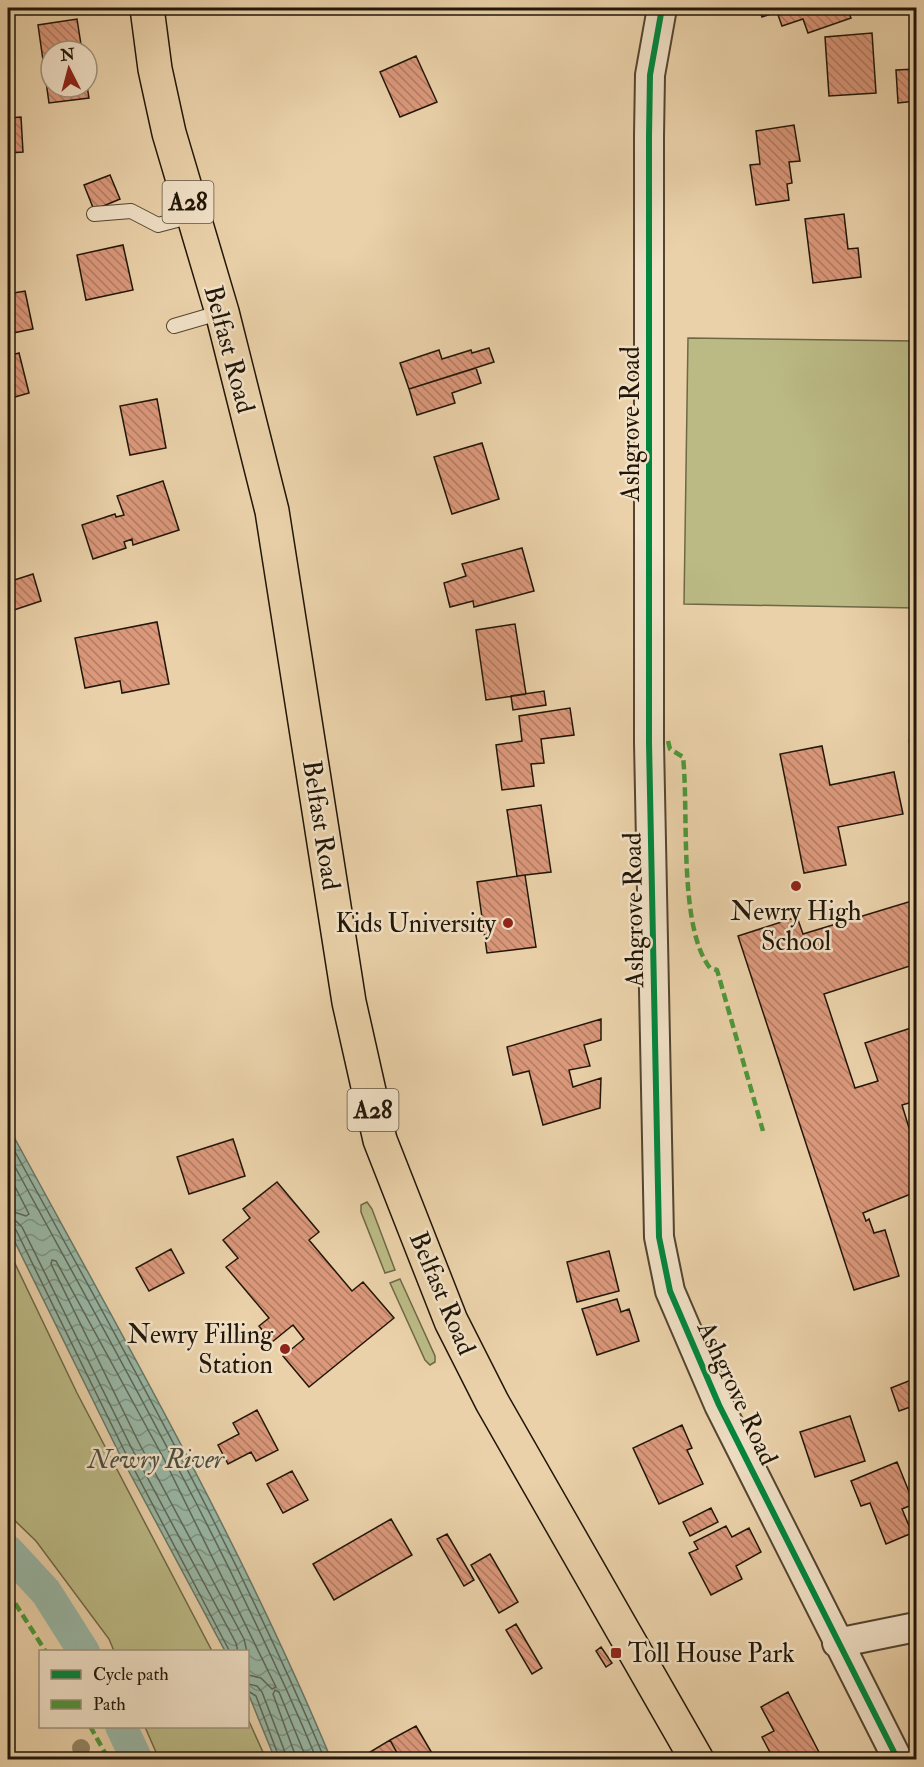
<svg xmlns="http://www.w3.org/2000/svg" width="924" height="1767" viewBox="0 0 924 1767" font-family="'IM FELL Double Pica',serif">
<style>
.grass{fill:#bbba85;stroke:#6e6846;stroke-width:1.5}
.water{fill:url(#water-waves);stroke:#687766;stroke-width:1.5}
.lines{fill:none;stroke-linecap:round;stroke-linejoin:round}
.shore{stroke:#5c6656;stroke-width:1.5}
.canal{stroke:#98b7a5;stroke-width:32}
.building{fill:url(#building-back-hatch);stroke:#211608;stroke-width:1.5}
.service-casing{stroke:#534530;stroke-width:16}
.minor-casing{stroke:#534530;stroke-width:32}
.trunk-casing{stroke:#211608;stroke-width:36}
.service{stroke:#f1e1c7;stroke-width:14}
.minor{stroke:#f1e1c7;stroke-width:28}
.trunk{stroke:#ead1a9;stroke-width:33}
.quiet{stroke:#4d983a;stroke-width:4.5;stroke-dasharray:9 4.5;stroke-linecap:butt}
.cycleway-casing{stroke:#f1e1c7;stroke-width:10}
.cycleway{stroke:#00873e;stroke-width:6}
.tree{fill:#958565}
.poi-dot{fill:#8f2418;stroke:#f1e1c7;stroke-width:2}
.labels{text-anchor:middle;stroke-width:5;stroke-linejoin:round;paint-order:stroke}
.shield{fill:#f1e1c7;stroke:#5f5341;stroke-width:1.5}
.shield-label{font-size:24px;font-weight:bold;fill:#211608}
.street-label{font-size:26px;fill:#211608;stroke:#f1e1c7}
.poi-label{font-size:26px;fill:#211608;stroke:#f1e1c7;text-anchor:end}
.water-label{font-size:27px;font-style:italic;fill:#4b4e3f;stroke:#f1e1c7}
</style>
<defs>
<pattern id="water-waves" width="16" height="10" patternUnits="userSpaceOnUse" patternTransform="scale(1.5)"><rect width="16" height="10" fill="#98b7a5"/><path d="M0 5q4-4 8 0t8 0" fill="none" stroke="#7c9484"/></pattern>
<pattern id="building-back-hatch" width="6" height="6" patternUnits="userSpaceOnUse" patternTransform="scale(1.5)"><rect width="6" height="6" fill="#db987b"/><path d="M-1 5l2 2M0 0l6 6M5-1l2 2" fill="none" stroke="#b17b63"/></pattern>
</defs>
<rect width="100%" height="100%" fill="#ead1a9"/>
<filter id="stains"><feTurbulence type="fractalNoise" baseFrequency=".00333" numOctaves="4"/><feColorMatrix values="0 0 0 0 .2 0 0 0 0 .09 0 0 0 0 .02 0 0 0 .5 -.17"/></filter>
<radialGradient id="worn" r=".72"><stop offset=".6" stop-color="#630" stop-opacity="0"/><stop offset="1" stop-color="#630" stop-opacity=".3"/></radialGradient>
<!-- grass -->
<path class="grass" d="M688 338 916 341V608L684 604Z
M916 730V775L909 740 912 739 911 731Z
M367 1202 372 1209 395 1270 385 1273 361 1212V1205Z
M8 1249 77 1393 212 1651H114L109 1639 36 1541 8 1514Z
M400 1279 435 1356V1362L430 1365 425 1360 390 1283Z
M248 1719 266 1759H159L145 1727 248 1726Z"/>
<!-- water -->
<path class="water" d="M8 1126C121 1334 240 1540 331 1759H275L248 1693V1652L225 1651 119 1453 8 1228Z"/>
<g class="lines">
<!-- shore -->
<path class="shore" d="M8 1139C119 1342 235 1545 325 1760
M8 1154C116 1353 229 1550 317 1760
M8 1173 29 1214 26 1216 8 1210
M8 1219 16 1221 22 1227 131 1447 236 1643 238 1652
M8 1227 16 1230 124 1450 230 1652
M247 1652 244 1639 139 1443 51 1264 52 1260 56 1261 164 1459 276 1687 272 1689 261 1678 248 1675
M248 1684 257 1686 262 1692 288 1760
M248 1691 256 1696 280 1760
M297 1760 273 1694 275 1690 279 1692 307 1760"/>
<!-- canal -->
<path class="canal" d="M8 1551 46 1592 84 1652
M121 1726 137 1760"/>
</g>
<!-- building -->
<path class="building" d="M759 8H847L851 18 808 33 803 19 782 26 777 12 762 17Z
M77 19 82 51H51V87L87 86 89 98 49 103 38 25Z
M872 33 876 93 829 96 825 37Z
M416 56 437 102 400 117 380 72Z
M916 69V101L898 103 896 70Z
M21 117 23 152 9 153 8 157V118Z
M794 125 800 161 789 162 792 183 787 184 789 200 756 205 750 165 760 164 756 131Z
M110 175 120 199 94 210 84 185Z
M844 214 848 249 858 248 861 277 813 283 805 219Z
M123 245 133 290 86 300 77 255Z
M25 291 33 329 8 334V294Z
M489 348 494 362 409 389 400 363 439 350 442 359 471 350 472 353Z
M19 353 29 393 8 399V356Z
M476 368 481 383 452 393 455 403 417 415 409 389Z
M157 399 166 448 130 455 120 406Z
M482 443 499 499 452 514 434 457Z
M163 481 179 530 133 545 132 539 124 542 126 548 93 559 82 525 115 514 116 517 124 515 117 496Z
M522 548 534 591 474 607 473 601 450 607 444 583 466 576 462 564Z
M33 574 41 601 11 611 8 582Z
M157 622 169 684 122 693 120 681 85 688 75 638Z
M515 624 526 694 486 700 476 630Z
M544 691 546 705 513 710 511 696Z
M570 708 574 735 541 739 544 763 531 764 534 786 502 790 496 745 522 741 519 716Z
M822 746 830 785 894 772 903 814 838 827 846 865 804 873 780 754Z
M541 805 551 872 517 876 507 810Z
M525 875 536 947 487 953 477 882Z
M915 900 916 964 824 994 855 1088 878 1081 865 1043 914 1027 916 1035V1101L902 1105 909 1128 914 1127 916 1136V1192L863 1213 866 1221 869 1219 874 1233 885 1230 899 1276 854 1290 738 936 797 917 803 934Z
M601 1019V1040L584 1045 590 1066 569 1070 573 1087 601 1078 600 1108 543 1125 529 1071 513 1075 507 1047Z
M233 1139 245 1176 189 1194 177 1157Z
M277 1182 319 1232 309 1240 352 1291 363 1282 394 1318 309 1387 283 1356 304 1339 293 1325 272 1342 259 1326 269 1318 226 1267 238 1258 223 1240 250 1218 243 1209Z
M171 1249 184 1273 149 1291 136 1268Z
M609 1251 619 1291 577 1302 567 1262Z
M617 1299 621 1312 629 1309 639 1341 597 1355 582 1309Z
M916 1378V1405L899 1411 891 1388Z
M257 1410 278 1450 256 1461 251 1452 228 1464 218 1445 239 1434 233 1423Z
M850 1416 865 1461 815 1477 800 1432Z
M682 1425 692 1448 687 1450 703 1484 659 1504 633 1448Z
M897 1462 914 1504 902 1509 912 1533 886 1544 870 1503 861 1506 851 1481Z
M292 1471 308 1500 283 1513 267 1484Z
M711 1508 718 1522 690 1536 683 1522Z
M391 1519 412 1555 334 1600 313 1564Z
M726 1526 732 1537 749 1528 761 1552 736 1566 742 1579 711 1595 689 1553 698 1549 694 1542Z
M447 1534 474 1580 464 1586 437 1539Z
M490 1554 518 1602 499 1613 471 1565Z
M516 1624 542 1668 532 1674 506 1630Z
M601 1647 612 1663 606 1667 596 1651Z
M788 1692 823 1760H796L794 1756 786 1760H774L762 1737 774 1731 761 1707Z
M416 1726 436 1760H401L390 1740Z
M390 1740 401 1760H367L365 1755Z"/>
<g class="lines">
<defs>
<path id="service" d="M94 214 131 211 158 225 192 216
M174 326 222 312"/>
<path id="minor" d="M662 8 650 75 649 136V743L659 1237 670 1291 719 1405 898 1760
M837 1643 916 1627"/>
<path id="trunk" d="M147 8 155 69 169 133 222 312 272 511 349 1002 380 1140 451 1321 492 1402 697 1760"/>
</defs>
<!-- service casing -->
<use href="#service" class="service-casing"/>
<!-- minor casing -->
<use href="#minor" class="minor-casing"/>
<!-- trunk casing -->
<use href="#trunk" class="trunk-casing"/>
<!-- service -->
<use href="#service" class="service"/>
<!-- minor -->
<use href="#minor" class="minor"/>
<!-- trunk -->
<use href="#trunk" class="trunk"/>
<!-- quiet -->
<path class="quiet" d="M668 741 670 749 683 757C689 811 678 927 710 968L717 970 763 1131
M8 1592 46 1652
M90 1726 109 1760"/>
<defs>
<path id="cycleway" d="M662 8 650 75 649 136V743L659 1237 670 1291 719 1405 898 1760"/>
</defs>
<!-- cycleway casing -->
<use href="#cycleway" class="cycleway-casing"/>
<!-- cycleway -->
<use href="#cycleway" class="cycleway"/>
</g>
<!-- trees -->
<circle class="tree" cx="81" cy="1748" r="9"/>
<!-- markers -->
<g class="poi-dot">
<circle cx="796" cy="886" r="6"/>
<circle cx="508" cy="923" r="6"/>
<circle cx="285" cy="1349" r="6"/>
<rect x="610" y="1647" width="12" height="12" rx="3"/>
</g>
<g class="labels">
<!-- shield labels -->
<g class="shield">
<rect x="162.5" y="181" width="51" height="42" rx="4.5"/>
<rect x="347.5" y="1089" width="51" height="42" rx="4.5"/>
</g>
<g class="shield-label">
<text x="188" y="210">A28</text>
<text x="373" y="1118">A28</text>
</g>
<!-- street labels -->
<g class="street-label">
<text transform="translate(230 349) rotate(75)" y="9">Belfast Road</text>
<text transform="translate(630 424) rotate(-90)" y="9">Ashgrove Road</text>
<text transform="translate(322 825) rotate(81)" y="9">Belfast Road</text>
<text transform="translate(633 910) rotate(-91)" y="9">Ashgrove Road</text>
<text transform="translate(443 1293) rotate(67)" y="9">Belfast Road</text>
<text transform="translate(738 1393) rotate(65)" y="9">Ashgrove Road</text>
</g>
<!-- poi labels -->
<g class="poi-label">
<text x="796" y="920" text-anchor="middle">Newry High<tspan x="796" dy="30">School</tspan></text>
<text x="496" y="932">Kids University</text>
<text x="273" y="1343">Newry Filling<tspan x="273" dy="30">Station</tspan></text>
<text x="628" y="1662" text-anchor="start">Toll House Park</text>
</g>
<!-- water labels -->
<g class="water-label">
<text x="156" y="1468">Newry River</text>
</g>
</g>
<!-- margin -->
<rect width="924" height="1767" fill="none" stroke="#ead1a9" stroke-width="30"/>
<rect x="9" y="9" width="906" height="1749" fill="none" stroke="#211608" stroke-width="3"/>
<rect x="15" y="15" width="894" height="1737" fill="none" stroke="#211608" stroke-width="1.5"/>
<!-- legend -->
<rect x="39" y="1650" width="210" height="78" fill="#f1e1c7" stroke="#9e907b" stroke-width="1.5"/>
<rect x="51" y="1670" width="30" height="9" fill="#00873e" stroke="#9e907b" stroke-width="1.5"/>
<text x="93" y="1680" font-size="18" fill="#211608">Cycle path</text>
<rect x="51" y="1700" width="30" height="9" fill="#4d983a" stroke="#9e907b" stroke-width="1.5"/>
<text x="93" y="1710" font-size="18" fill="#211608">Path</text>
<!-- north arrow -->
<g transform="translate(69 69) rotate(354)"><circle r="28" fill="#f1e1c7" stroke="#9e907b" stroke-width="1.5"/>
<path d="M0-4.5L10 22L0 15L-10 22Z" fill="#8f2418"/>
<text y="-9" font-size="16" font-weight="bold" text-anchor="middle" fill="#211608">N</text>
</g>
<rect width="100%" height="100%" filter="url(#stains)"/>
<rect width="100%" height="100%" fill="url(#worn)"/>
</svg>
